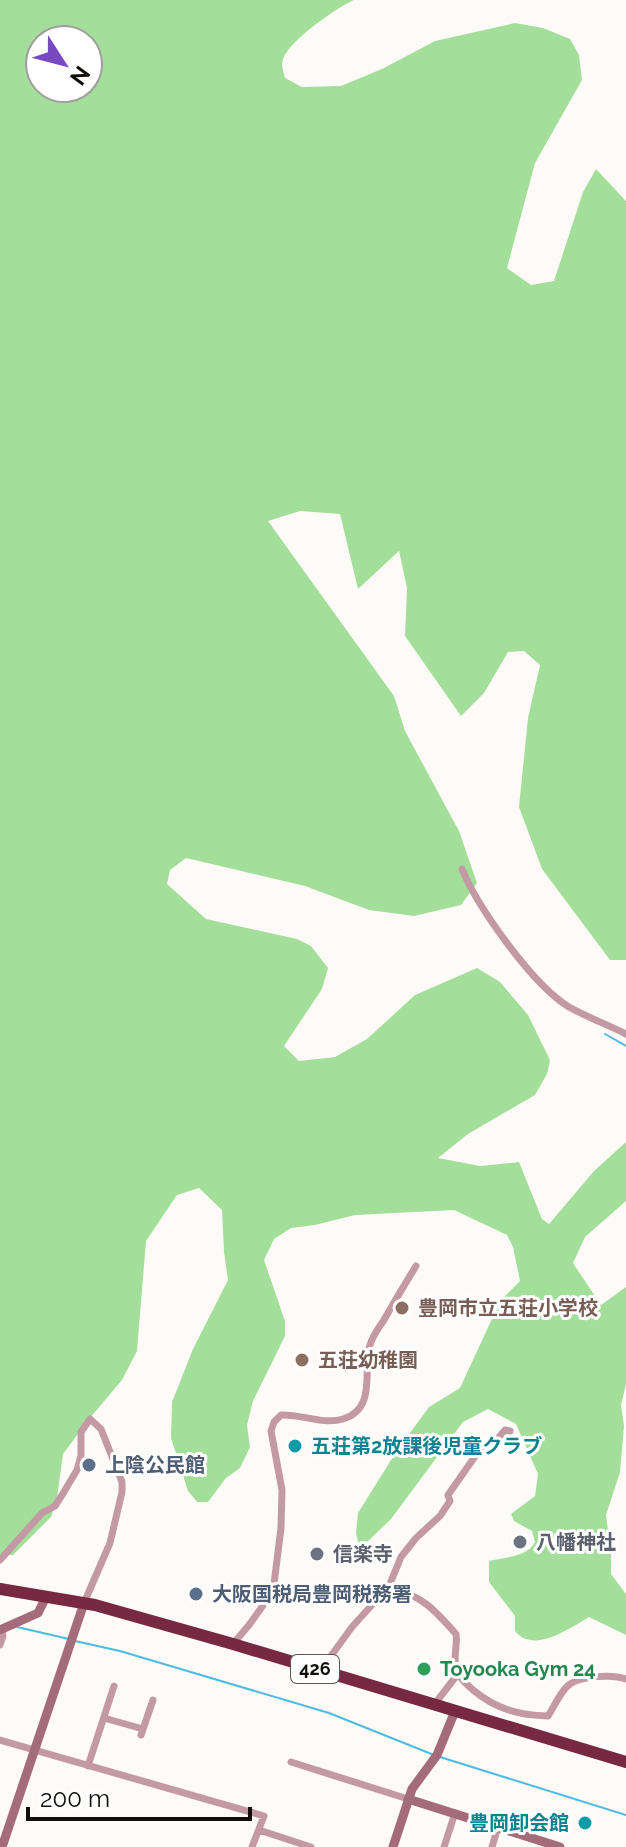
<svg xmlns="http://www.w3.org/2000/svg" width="626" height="1847" viewBox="0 0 626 1847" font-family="Raleway,'Noto Sans JP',sans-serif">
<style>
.forest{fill:#a3df9a;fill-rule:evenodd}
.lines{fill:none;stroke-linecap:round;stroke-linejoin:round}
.stream{stroke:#4fbbe2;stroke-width:2}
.street{stroke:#c39aa4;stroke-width:7}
.secondary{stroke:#a46b7a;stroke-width:9}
.highway{stroke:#772944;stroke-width:12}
.education-dot{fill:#8d6e63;stroke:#fff;stroke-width:3}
.culture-dot{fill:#0f9aa8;stroke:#fff;stroke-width:3}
.service-dot{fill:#5c6f8a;stroke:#fff;stroke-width:3}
.worship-dot{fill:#6b7280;stroke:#fff;stroke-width:3}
.leisure-dot{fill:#2e9e5b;stroke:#fff;stroke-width:3}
.labels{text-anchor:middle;stroke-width:6;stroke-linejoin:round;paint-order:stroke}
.shield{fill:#fff;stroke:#585654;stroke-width:2}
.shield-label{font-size:18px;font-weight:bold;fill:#100d0a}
.education-label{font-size:20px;font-weight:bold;fill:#785e54;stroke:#fff;text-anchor:start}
.culture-label{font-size:20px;font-weight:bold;fill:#0d838f;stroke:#fff;text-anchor:start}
.service-label{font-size:20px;font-weight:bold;fill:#4e5e75;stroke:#fff;text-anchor:start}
.worship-label{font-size:20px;font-weight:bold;fill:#5b616d;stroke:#fff;text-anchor:start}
.leisure-label{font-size:20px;font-weight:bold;fill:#27864d;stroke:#fff;text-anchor:start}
</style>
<rect width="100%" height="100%" fill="#fefaf7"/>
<!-- forest -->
<path class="forest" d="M0 0H354C336 8 289 41 283 59 281 65 283 71 285 78L302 87 341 86 382 69 435 41 515 23 543 28 570 39 579 55 582 80 535 163 507 268 531 285 554 281 583 192 596 169 626 201V960H610L542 869 519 807 528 718 540 665 524 651 508 652 484 693 461 716 405 636 407 588 399 551 358 589 340 514 300 511 268 521 394 696 405 731 459 831 477 883 461 905 414 916 369 910 305 886 186 858 170 870 167 884 206 919 297 939 311 946 328 968 322 989 284 1046 299 1061 335 1057 367 1039 415 995 477 968 500 982 528 1015 550 1060 547 1074 535 1095 468 1134 438 1158 480 1166 519 1162 542 1219 549 1224 594 1171 626 1142V1201L585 1237 573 1263 601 1305 626 1287V1384L621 1405 624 1426 620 1472 606 1515 611 1554V1574L626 1594V1635L589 1617C569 1629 533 1654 515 1631V1616L489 1582V1561C506 1557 527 1557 535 1542L532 1531 514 1521 511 1514 535 1496 538 1474 516 1424 488 1409 463 1422 391 1519 365 1544 358 1542 356 1533 358 1513 396 1452 429 1407 460 1388 491 1321 505 1296 520 1281 513 1247 507 1235 454 1210 355 1215 315 1225 291 1228 274 1239 264 1260 285 1321V1336L253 1401 247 1425 250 1447 240 1468 226 1478 208 1502H197L188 1491 171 1438 172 1402 193 1349 228 1280 224 1252 222 1210 199 1188 177 1195 146 1241 137 1351 122 1380 89 1419 63 1454 57 1498 51 1517 13 1555H0ZM40 40H88V88H40Z"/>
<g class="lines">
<!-- stream -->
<path class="stream" d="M605 1034 626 1046
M17 1627 69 1639
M75 1641 120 1651 329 1713 434 1755
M440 1757 626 1815"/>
<!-- street -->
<path class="street" d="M462 869C478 908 533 985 569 1007 587 1017 608 1025 626 1034
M0 1560 42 1513 55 1506 62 1495 77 1470 81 1456V1432L90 1419 101 1429 122 1482V1492L110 1543 84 1603
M389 1586C424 1598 432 1607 456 1634 458 1646 452 1659 457 1671 459 1679 467 1684 473 1690 496 1709 518 1715 548 1716 554 1707 561 1690 570 1684 582 1676 612 1674 626 1679
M233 1644 249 1625 269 1597 274 1584 281 1528 282 1490 271 1431 274 1422 281 1415C301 1414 324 1425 343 1419 379 1408 361 1366 371 1342 374 1334 379 1327 384 1320 394 1302 405 1284 416 1266
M0 1645 3 1636 2 1630
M320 1671 352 1627 389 1586 401 1557 416 1538 440 1516 450 1501 448 1495 476 1455 490 1448 505 1430 510 1431
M434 1705 457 1675
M104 1718 143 1729
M141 1735 153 1700
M0 1740 264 1816 252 1847
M291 1762 408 1799
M88 1766 114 1686
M259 1830 311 1847
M444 1847 455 1813
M492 1847 498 1827"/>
<!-- secondary -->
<path class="secondary" d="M0 1630 38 1613 46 1597
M408 1799 560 1847
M2 1847 84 1603
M393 1847 412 1789 437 1755 455 1711"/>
<!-- highway -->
<path class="highway" d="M0 1589 95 1605 233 1644 626 1762"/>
</g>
<!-- markers -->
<g class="education-dot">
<circle cx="402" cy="1308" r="8"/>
<circle cx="302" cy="1360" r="8"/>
</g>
<g class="culture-dot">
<circle cx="295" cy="1446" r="8"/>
<circle cx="585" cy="1823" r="8"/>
</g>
<g class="service-dot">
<circle cx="89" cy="1465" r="8"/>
<circle cx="196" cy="1594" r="8"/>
</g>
<g class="worship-dot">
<circle cx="520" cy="1542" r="8"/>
<circle cx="317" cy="1554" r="8"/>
</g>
<circle class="leisure-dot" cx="424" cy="1669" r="8"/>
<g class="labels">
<!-- shield labels -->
<rect class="shield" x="291" y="1655" width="48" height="28" rx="6"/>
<g class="shield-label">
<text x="315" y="1675">426</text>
</g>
<!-- education labels -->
<g class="education-label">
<text x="418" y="1315">豊岡市立五荘小学校</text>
<text x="318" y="1367">五荘幼稚園</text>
</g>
<!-- culture labels -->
<g class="culture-label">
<text x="311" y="1453">五荘第2放課後児童クラブ</text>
<text x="569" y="1830" text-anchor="end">豊岡卸会館</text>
</g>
<!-- service labels -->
<g class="service-label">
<text x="105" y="1472">上陰公民館</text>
<text x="212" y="1601">大阪国税局豊岡税務署</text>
</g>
<!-- worship labels -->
<g class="worship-label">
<text x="536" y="1549">八幡神社</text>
<text x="333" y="1561">信楽寺</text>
</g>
<!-- leisure labels -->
<g class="leisure-label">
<text x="440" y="1676">Toyooka Gym 24</text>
</g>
</g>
<!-- north arrow -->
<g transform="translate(64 64) rotate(126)"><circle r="38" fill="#ffffff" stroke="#9f9e9d" stroke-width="2"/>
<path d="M0-6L14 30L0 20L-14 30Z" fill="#7949c1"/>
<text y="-12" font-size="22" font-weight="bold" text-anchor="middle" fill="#100d0a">N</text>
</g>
<!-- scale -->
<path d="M28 1807v12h222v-12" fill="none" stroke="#100d0a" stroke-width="4"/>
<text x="40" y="1807" font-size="24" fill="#100d0a" stroke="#ffffff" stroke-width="6" paint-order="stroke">200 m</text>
</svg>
